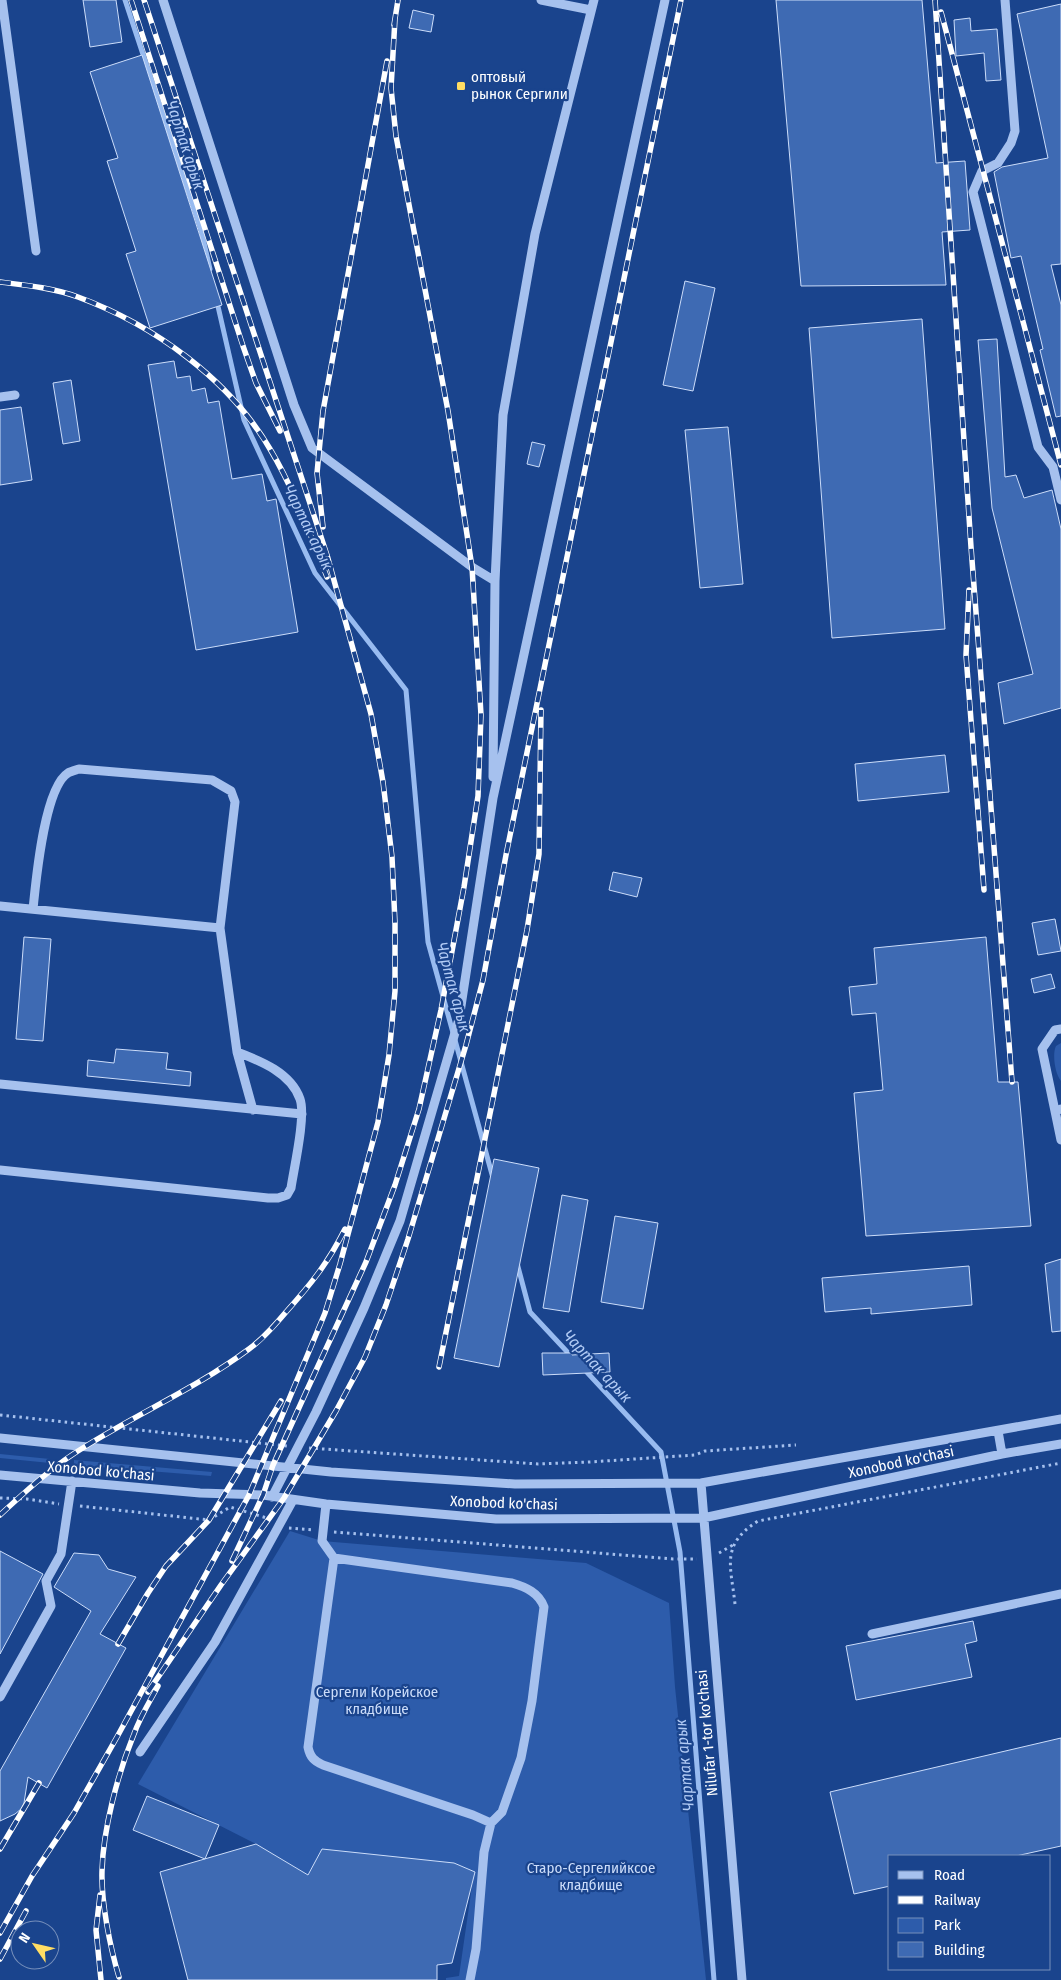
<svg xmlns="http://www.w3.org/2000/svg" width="1061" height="1980" viewBox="0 0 1061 1980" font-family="'Fira Sans Condensed',sans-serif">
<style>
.green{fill:#2d5cab}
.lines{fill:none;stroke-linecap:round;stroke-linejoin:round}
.stream{stroke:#98bbf0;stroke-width:5}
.building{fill:#3e6ab3;stroke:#ccddfa}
.path{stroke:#a6c1ee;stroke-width:3;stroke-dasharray:2.5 4;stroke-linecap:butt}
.minor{stroke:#a6c1ee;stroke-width:9}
.rail-casing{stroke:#fff;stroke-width:5.5}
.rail{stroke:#1a448d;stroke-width:4;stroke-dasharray:11;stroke-linecap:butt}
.poi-dot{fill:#ffdd63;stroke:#1a448d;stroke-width:2}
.labels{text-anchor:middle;stroke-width:4.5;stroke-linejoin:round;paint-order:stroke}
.poi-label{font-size:15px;fill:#fff;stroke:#1a448d;text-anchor:start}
.street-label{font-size:15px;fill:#fff;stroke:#1a448d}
.park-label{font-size:15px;fill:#ccddfa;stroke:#1a448d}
.water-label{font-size:16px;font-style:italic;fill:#b2cbf5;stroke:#1a448d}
</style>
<rect width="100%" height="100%" fill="#1a448d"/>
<!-- green -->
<path class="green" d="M1061 1043V1081C1055 1074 1052 1054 1056 1046Z
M0 1454 50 1459V1463L0 1458Z
M74 1460 212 1472 211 1476 74 1465Z
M290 1531 322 1541 586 1563 669 1603 675 1687 706 1980H446V1978L459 1976 474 1872 308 1875 256 1844 138 1784Z"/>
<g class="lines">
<!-- stream -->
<path class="stream" d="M125 0 201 230 210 269
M217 302 244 420 315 573 406 690 428 942 493 1178
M517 1263 530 1312 572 1357
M583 1368 661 1452 680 1552 714 1980"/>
</g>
<!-- building -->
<path class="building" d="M83 0H116L122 42 90 47Z
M776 0H922L936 163 965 161 970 230 942 232 946 285 801 286Z
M1061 4V264L1051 265 1061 305V416L1056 417 1040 350 1043 349 1021 256 1011 258 994 172 1002 167 1048 158 1017 14Z
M413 10 434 15 431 32 409 28Z
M970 18 971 31 997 29 1001 80 986 81 984 53 956 56 954 20Z
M142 55 222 305 150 328 126 254 136 251 107 161 118 158 90 72Z
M685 281 715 288 693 391 663 385Z
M922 319 945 629 832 638 809 328Z
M997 339 1005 477 1016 475 1024 498 1052 490 1061 529V708L1004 724 998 683 1033 674 992 508 978 340Z
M174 361 177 378 190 376 192 391 205 388 208 403 219 401 232 479 262 474 267 501 276 499 298 632 196 650 148 365Z
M71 380 80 441 63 444 53 383Z
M21 407 32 480 0 485V410Z
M728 427 743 584 700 588 685 430Z
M532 442 545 445 539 467 527 464Z
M945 755 949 792 858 801 855 764Z
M613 872 642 878 637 897 609 890Z
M1055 919 1061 951 1038 955 1032 923Z
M24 937 51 939 43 1041 16 1039Z
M986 937 998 1082H1018L1031 1226 866 1236 854 1093 883 1090 876 1013 852 1015 849 987 877 984 874 948Z
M1051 974 1055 988 1034 993 1031 979Z
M116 1049 168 1053 166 1069 191 1072 190 1086 87 1076 88 1060 114 1063Z
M494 1159 539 1168 499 1367 454 1358Z
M562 1195 588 1200 569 1312 543 1308Z
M615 1216 658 1223 643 1309 601 1302Z
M1061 1259V1331L1052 1332 1045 1264Z
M969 1266 972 1305 871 1314V1308L825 1312 822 1278Z
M542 1353H572V1355L609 1353 610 1372 543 1375Z
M0 1551 43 1574 0 1654Z
M74 1553 99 1555 108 1569 136 1577 100 1634 126 1648 47 1788 28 1777 24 1803 21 1809 15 1814 0 1821V1771L91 1611 54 1587Z
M973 1621 977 1641 965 1644 972 1677 856 1700 846 1646Z
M1061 1738V1846L1016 1856H890V1886L854 1894 830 1792Z
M147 1796 219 1825 205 1859 133 1830Z
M256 1844 308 1875 322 1849 454 1863 475 1872 452 1963 437 1965V1980H188L160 1872Z"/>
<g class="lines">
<!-- path -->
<path class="path" d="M0 1415 287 1446
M309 1448 538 1464 590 1462 695 1455 705 1451 796 1445
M0 1498 27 1499 59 1504
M80 1506 209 1520 230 1507 270 1519
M289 1528 313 1530
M334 1532 673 1559H697
M719 1553 733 1545
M735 1604C731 1566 720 1545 758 1521L1061 1463"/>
<!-- minor -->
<path class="minor" d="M2 0 36 251
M163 0 294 405 312 448 472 567 495 581
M541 0 591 10
M1005 0 1015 131 1011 143 998 163 982 171 973 192 1038 447 1053 467 1061 500
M0 397 15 395
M493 777 495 581 503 415 535 234 594 0
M0 906 220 928 237 1052 253 1110
M33 909C36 881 44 788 68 773 71 771 76 770 79 769L212 780 231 791 235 802 220 928
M1061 1029 1055 1030 1042 1049 1055 1111 1061 1109
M0 1084 302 1114
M1055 1111 1061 1140
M0 1170 268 1198H278L287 1195 291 1188C294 1168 306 1116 300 1099 291 1073 261 1061 237 1052
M998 1431 1002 1454
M0 1438 331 1472 515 1484 701 1483 1061 1419
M0 1475 200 1493 263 1495 326 1504 496 1519 703 1518 1002 1454 1061 1444
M701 1483 742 1980
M272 1497 316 1412 364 1308 400 1221 459 1019 493 798 665 0
M326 1504 322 1541 334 1558 308 1747C310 1757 314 1761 323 1765L473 1815 491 1823
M334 1558 512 1583C526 1587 539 1593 544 1607L532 1701 521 1758 502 1812 491 1823 484 1852 476 1949 470 1980
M872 1634 1061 1594
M0 1697 51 1606 46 1581 61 1554 72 1481
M140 1752 215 1642 293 1500"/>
<defs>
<path id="rail" d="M131 0 243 346 256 383 280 431
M935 0 971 547 1012 1082
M941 12 1061 465
M394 25 398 0
M0 282C25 285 54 288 78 297 154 325 229 379 270 449 294 489 310 534 327 577
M323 527 317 473 323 411 387 61
M969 590 966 655 984 890
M439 1367 527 930 539 854 541 710
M0 1515C27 1490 54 1465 86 1446 139 1413 198 1387 249 1349 263 1339 275 1325 286 1312 311 1284 328 1263 345 1229
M232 1561 263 1495 273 1465 307 1390 366 1262 395 1185 419 1109 441 1010 464 887 478 796 481 715 472 567 448 411 396 136 391 88 395 19
M118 1644 148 1593 166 1566 209 1520 281 1401
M148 1692 221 1585 284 1498 336 1411 365 1357 386 1305 408 1239 466 1045 483 980 506 855 681 0
M0 1849 39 1783
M100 1895 96 1930 101 1980
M0 1933 32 1876 74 1813 117 1737 249 1495 325 1313 340 1264 378 1122 389 1055 395 991V923L392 857 383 782 371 714 327 555 144 0
M0 1959 26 1911
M119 1977C110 1947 101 1902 102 1871 103 1829 118 1773 134 1734 140 1717 150 1701 158 1686"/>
</defs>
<!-- rail casing -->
<use href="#rail" class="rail-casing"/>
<!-- rail -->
<use href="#rail" class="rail"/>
</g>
<!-- markers -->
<rect class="poi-dot" x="456" y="81" width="10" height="10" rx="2.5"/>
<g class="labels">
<!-- poi labels -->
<g class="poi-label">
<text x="471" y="82">оптовый<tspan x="471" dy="17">рынок Сергили</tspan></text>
</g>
<!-- street labels -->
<g class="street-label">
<text transform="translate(901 1462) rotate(-12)" y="5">Xonobod ko'chasi</text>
<text transform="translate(101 1471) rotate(5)" y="5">Xonobod ko'chasi</text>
<text transform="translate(504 1503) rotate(2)" y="5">Xonobod ko'chasi</text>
<text transform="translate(707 1733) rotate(-95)" y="5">Nilufar 1-tor ko'chasi</text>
</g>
<!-- park labels -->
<g class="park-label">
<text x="377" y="1697">Сергели Корейское<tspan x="377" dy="17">кладбище</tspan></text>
<text x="591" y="1873">Старо-Сергелийксое<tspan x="591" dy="17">кладбище</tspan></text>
</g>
<!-- water labels -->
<g class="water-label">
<text transform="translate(186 145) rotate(72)" y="6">Чартак арык</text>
<text transform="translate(309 527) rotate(64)" y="6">Чартак арык</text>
<text transform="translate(454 987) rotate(75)" y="6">Чартак арык</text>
<text transform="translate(598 1366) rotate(47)" y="6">Чартак арык</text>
<text transform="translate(684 1765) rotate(-95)" y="6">Чартак арык</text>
</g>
</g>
<!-- legend -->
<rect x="888" y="1855" width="162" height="115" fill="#1a448d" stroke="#768fbb"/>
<rect x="898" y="1871" width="25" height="8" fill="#a6c1ee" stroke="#768fbb"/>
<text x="934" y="1880" font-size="15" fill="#ffffff">Road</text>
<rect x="898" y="1896" width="25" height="8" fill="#ffffff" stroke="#768fbb"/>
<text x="934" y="1905" font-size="15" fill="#ffffff">Railway</text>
<rect x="898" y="1918" width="25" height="15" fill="#2d5cab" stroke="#768fbb"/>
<text x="934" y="1930" font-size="15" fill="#ffffff">Park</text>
<rect x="898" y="1942" width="25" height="15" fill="#3e6ab3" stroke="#768fbb"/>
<text x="934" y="1955" font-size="15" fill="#ffffff">Building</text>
<!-- north arrow -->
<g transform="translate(35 1945) rotate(304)"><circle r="24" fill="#1a448d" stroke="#768fbb"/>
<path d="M0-4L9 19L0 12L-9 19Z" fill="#ffdd63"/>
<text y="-8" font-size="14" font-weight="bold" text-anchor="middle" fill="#ffffff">N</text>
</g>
</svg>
